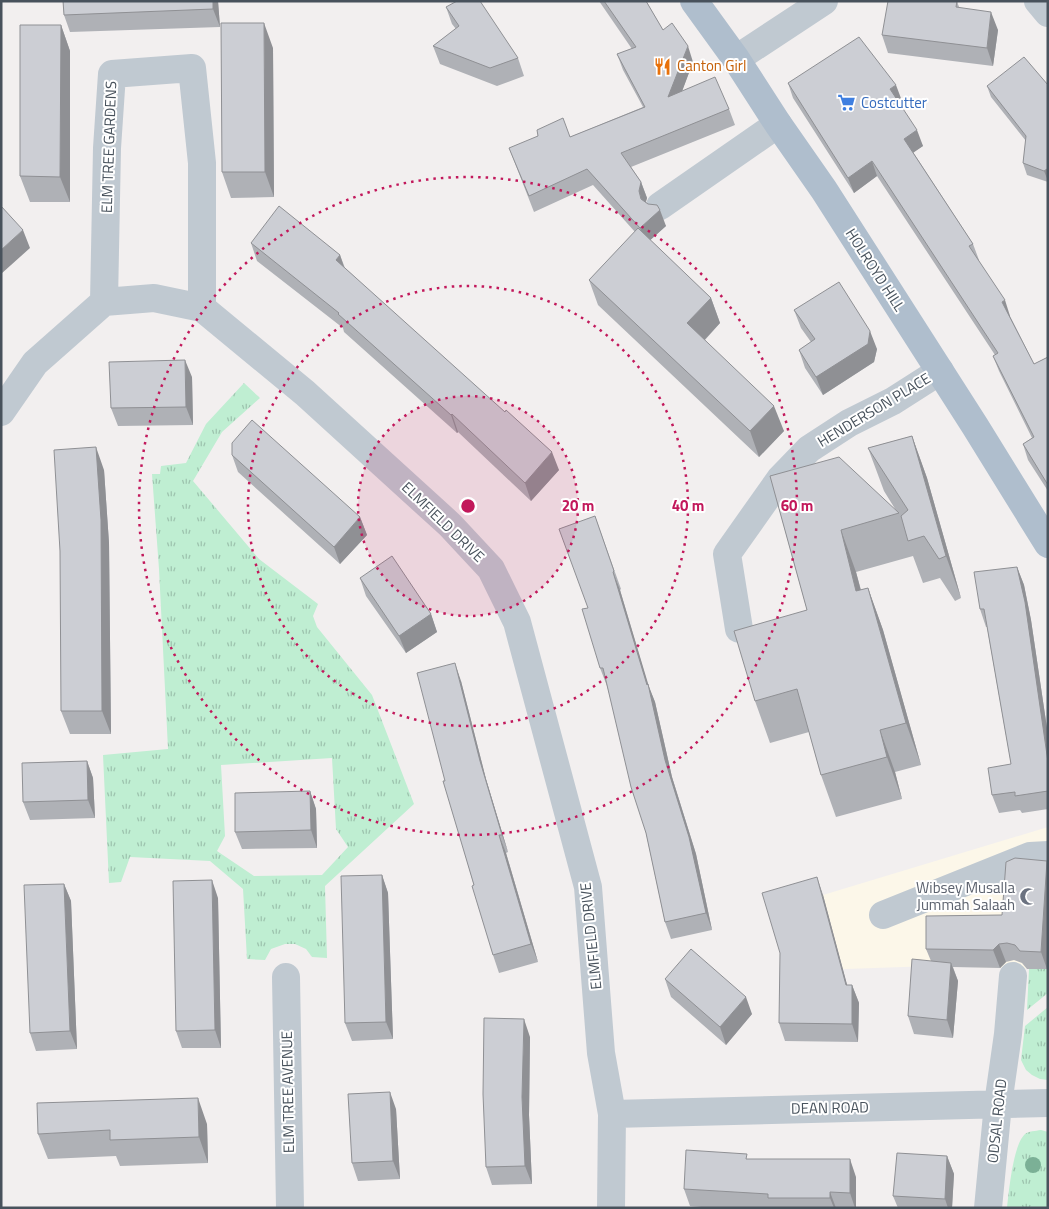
<svg xmlns="http://www.w3.org/2000/svg" width="1049" height="1209" viewBox="0 0 1049 1209" font-family="'Titillium Web',sans-serif">
<style>
.commercial{fill:#fcf7e9}
.grass{fill:url(#grass-tufts);fill-rule:evenodd}
.lines{fill:none;stroke-linecap:round;stroke-linejoin:round}
.minor{stroke:#c0c9d1;stroke-width:28}
.major{stroke:#afbecd;stroke-width:28}
.tree{fill:#7bb096}
.wall{fill:#afb1b6}
.shaded-wall{fill:#8f9094}
.building{fill:#ccced4;stroke:#8f9094}
.ring{fill:none;stroke:#c2185b;stroke-width:2.5;stroke-dasharray:2.5 5}
.labels{text-anchor:middle;stroke-width:4;stroke-linejoin:round;paint-order:stroke}
.food-label{font-size:15px;fill:#c56008;stroke:#fff;text-anchor:start}
.shop-label{font-size:15px;fill:#366cbe;stroke:#fff;text-anchor:start}
.street-label{font-size:15px;fill:#48525c;stroke:#fff}
.worship-label{font-size:15px;fill:#5b616d;stroke:#fff;text-anchor:end}
.centre{fill:#c2185b;stroke:#fff;stroke-width:2.5}
.ring-label{font-size:15px;text-anchor:middle;font-weight:bold;fill:#c2185b;stroke:#fff;stroke-width:4;stroke-linejoin:round;paint-order:stroke}
</style>
<defs>
<pattern id="grass-tufts" width="24" height="20" patternUnits="userSpaceOnUse" patternTransform="scale(1.25)"><rect width="24" height="20" fill="#bfeed2"/><path d="M3 7l-1-3M5 7V3M7 7l1-3M15 17l-1-3M17 17v-4M19 17l1-3" fill="none" stroke="#9dc3ae"/></pattern>
</defs>
<rect width="100%" height="100%" fill="#f2efef"/>
<!-- commercial -->
<path class="commercial" d="M1048 827V969L933 966 786 971 769 910 823 895Z"/>
<!-- grass -->
<path class="grass" d="M244 383 260 398 222 432 193 481 259 559 318 604 313 616 317 627 372 695 414 804 325 886 327 958 312 957 306 949 295 944H285L271 949 265 960 247 959 243 889 210 861 130 857 121 882 109 883 103 755 168 749 159 569 152 474H160L161 466 186 463 206 424ZM332 758 336 829 348 847 322 875 254 876 217 851 225 836 221 765Z
M1029 969H1048V993L1027 1010Z
M1048 1007V1080L1040 1079 1032 1075 1026 1070 1021 1060 1025 1026Z
M1041 1130 1048 1132V1208H1007C1009 1191 1013 1145 1025 1134 1029 1131 1035 1131 1041 1130Z"/>
<g class="lines">
<!-- minor -->
<path class="minor" d="M1038 1 1048 13
M736 59 824 1
M660 206 778 124
M104 302 107 148 112 74 192 68 202 163V308
M1 412 35 363 104 302 154 298 202 308 305 393 450 525 491 569 517 622 588 887 601 1053 612 1114 611 1208
M739 629 727 554 780 479 809 449 849 423 893 401 940 371
M883 915 1030 856 1048 855
M286 977 290 1208
M612 1114 1048 1103
M988 1208 998 1104 1008 1034 1013 976"/>
<!-- major -->
<path class="major" d="M694 1 736 59 778 124 824 190 975 426 1048 544"/>
</g>
<!-- trees -->
<circle class="tree" cx="1033" cy="1165" r="8"/>
<!-- wall -->
<path class="wall" d="M63 1H218L220 27 70 32 64 15Z
M599 1H646L663 30 693 62 682 91 729 109 735 125 631 167 641 182 647 198 646 202 666 226 650 240 711 298 720 323 705 340 784 431 759 457 598 305 589 280 635 232 593 185 534 212 509 148 570 137 643 107 623 70 617 54 632 49Z
M957 1 959 7 998 30 993 66 888 53 882 35Z
M446 7 518 58 524 76 497 86 440 64 433 46 456 29 452 24Z
M61 25 70 51V202H30L20 176Z
M273 48 274 197 231 198 222 172Z
M788 83 902 101 899 103 923 146 913 152 973 244 979 260H978L1010 316 1034 364 1048 357V491L1028 460 1023 444 1032 438 999 371 993 356 995 355 877 176 854 193 793 98Z
M1048 85V182L1027 175 1023 163 1026 141 991 97 987 86Z
M251 243 340 255 345 268 559 470 531 501 458 432 457 433 344 332 343 328 257 261Z
M794 310 877 349 874 362 823 395 805 368 799 350 811 342 801 328Z
M192 377 193 425 118 426 111 408Z
M912 436 927 478 961 598 955 601 940 578 923 583 913 556 856 572 861 590 868 588 883 630 921 765 895 772 902 799 836 817 821 775 809 732 770 743 755 701 807 610 770 476 897 512 884 491 868 448Z
M232 455 360 517 367 535 340 564 238 472Z
M104 470 109 543 111 734H70L61 711Z
M595 516 621 589 620 590 648 685 655 702 672 777 696 854 712 930 671 939 665 922 646 833 607 686 600 668Z
M1017 567 1024 585 1031 620 1048 735V809L1022 813 1020 810 999 813 992 795 1011 764 987 627H986L980 609Z
M360 578 431 614 437 632 406 653 366 596Z
M461 681 486 779 508 852 506 853 538 962 499 973 493 955 445 781Z
M87 761 93 778 95 818 30 820 23 802Z
M310 791 316 809 317 848 242 849 235 832Z
M1047 861V969H1027L1022 963 1014 960 1006 962 1000 968 953 967 958 981 953 1038 914 1034 908 1016 931 961 926 949 1002 915Z
M382 875 388 893 393 1039 352 1041 345 1023Z
M64 884 71 901 77 1049 36 1051 30 1033Z
M823 895 847 985H852L859 1003 858 1042 785 1041 779 1023Z
M218 898 221 1048H182L176 1031Z
M665 979 752 1014 726 1045 671 997Z
M530 1037 529 1115 532 1184 492 1185 486 1167Z
M396 1109 400 1179 358 1181 352 1163Z
M207 1124 208 1163 120 1166 116 1156 48 1159 38 1134Z
M947 1156 954 1174 952 1208H898L893 1196Z
M749 1159 856 1177V1208H713L690 1206 684 1189Z"/>
<!-- shaded-wall -->
<path class="shaded-wall" d="M213 1H218L220 27 213 9Z
M991 12 998 30 993 66 987 48Z
M264 23 273 48 274 197 265 172Z
M61 25 70 51V202L60 177Z
M688 46 693 62 674 113 668 97Z
M896 85 902 101 895 105 890 89Z
M917 130 923 146 910 155 904 139Z
M872 161 877 176 854 193 848 178Z
M1047 169 1048 171V181L1044 171Z
M641 182 647 198 644 207 639 191Z
M660 210 666 226 646 244 640 228Z
M23 230 30 248 1 274V250Z
M340 255 346 273 336 260Z
M711 298 720 323 696 349 687 323Z
M1005 300 1010 316 1008 317 1002 302Z
M870 331 877 349 874 362 823 395 816 377Z
M185 360 192 377 193 425 186 407Z
M774 406 784 431 759 457 750 431Z
M452 414 458 432 457 433 451 415Z
M912 436 927 478 961 598 946 556Z
M96 447 104 470 109 543 111 734 102 711Z
M552 452 559 470 531 501 525 483Z
M360 517 367 535 340 564 334 547Z
M841 530 856 572 872 633 856 591Z
M1017 567 1024 585 1031 620 1048 735V762Z
M613 572 620 590 650 690 648 684 655 702 672 777 696 854 712 930 706 913 665 760 647 685Z
M868 588 883 630 921 765 906 723Z
M431 614 437 632 406 653 399 636Z
M455 663 461 681 486 779 508 852 502 835 480 761Z
M880 730 895 772 902 799 887 757Z
M87 761 93 778 95 818 88 800Z
M310 791 316 809 317 848 311 830Z
M499 835 506 853 538 962 531 944Z
M1047 861 1048 862 1047 969 1041 952Z
M382 875 388 893 393 1039 386 1022Z
M817 877 823 895 852 1003V985L859 1003 858 1042 852 1024 846 985Z
M212 880 218 898 221 1048 215 1030Z
M64 884 71 901 77 1049 70 1031Z
M999 944 1006 962 1000 968 993 950Z
M951 963 958 981 953 1038 947 1020Z
M746 997 752 1014 726 1045 720 1027Z
M524 1019 530 1037 529 1115 532 1184 525 1166 522 1097Z
M390 1092 396 1109 400 1179 393 1161Z
M198 1098 207 1124 208 1163 199 1137Z
M947 1156 954 1174 952 1208H948L945 1199Z
M850 1159 856 1177V1208H855L850 1193Z
M830 1192 836 1208H834L830 1198Z"/>
<!-- building -->
<path class="building" d="M63 1H213V9L64 15Z
M457 1H480L518 58 490 68 433 46 459 26 446 7Z
M604 1H646L663 30 672 23 688 46 668 97 715 77 729 109 621 153 641 182 639 191 641 199 648 204 657 205 660 210 640 228 587 169 529 196 509 148 538 136 537 130 563 118 570 137 645 107 617 54 636 47Z
M888 1H957L956 7 991 12 987 48 882 35Z
M221 23H264L265 172H222Z
M20 25H61L60 177 20 176Z
M859 37 896 85 890 89 917 130 904 139 973 244 969 246 1005 300 1002 302 1034 364 1048 357V485L1023 444 1034 437 993 356 998 353 872 161 848 178 788 83Z
M1024 57 1048 85V170L1047 169 1044 171 1023 163 1026 136 987 86Z
M1 206 23 230 1 250Z
M279 206 340 255 336 260 505 412 506 410 552 452 525 483 452 414 451 415 338 314 339 313 251 243Z
M638 228 711 298 687 323 774 406 750 431 589 280Z
M839 282 870 331 868 344 816 377 799 350 815 339 794 310Z
M185 360 186 407 111 408 109 362Z
M252 420 360 517 334 547 232 455V443Z
M912 436 946 556 939 559 924 536 908 541 901 516 908 510 868 448Z
M96 447 101 520 102 711H61L60 551 54 450Z
M839 457 899 513 841 530 856 591 868 588 906 723 880 730 887 757 821 775 797 689 755 701 734 631 807 610 770 476Z
M595 516 614 571 613 572 647 685 648 684 665 760 689 837 706 913 665 922 646 833 631 787 603 668H600L582 609 588 608 559 529Z
M392 556 431 614 399 636 360 578Z
M1017 567 1025 602 1048 762V791L1015 796V792L992 795 988 768 1011 764 984 609H980L974 572Z
M455 663 480 761 502 835H499L531 944 493 955 472 886 474 885 443 781H445L417 673Z
M87 761 88 800 23 802 22 763Z
M310 791 311 830 235 832V793Z
M1015 858 1047 861 1041 952 1020 951 1015 945 1007 943 999 944 993 950 926 949V916L1002 915 1006 862Z
M382 875 386 1022 345 1023 341 876Z
M817 877 846 985H852V1024L779 1023 780 953 762 893Z
M212 880 215 1030 176 1031 173 881Z
M64 884 70 1031 30 1033 24 885Z
M691 949 746 997 720 1027 665 979Z
M912 959 951 963 947 1020 908 1016Z
M484 1018 524 1019 522 1097 525 1166 486 1167 483 1094Z
M390 1092 393 1161 352 1163 348 1094Z
M198 1098 199 1137 110 1140V1130L38 1134 37 1103Z
M686 1150 747 1154 746 1159H850V1193L830 1192V1198H768V1194L684 1189Z
M897 1153 947 1156 945 1199 893 1196Z"/>
<!-- distance rings -->
<circle cx="468" cy="506" r="110" fill="#c2185b" fill-opacity=".12"/>
<g class="ring">
<circle cx="468" cy="506" r="110"/>
<circle cx="468" cy="506" r="220"/>
<circle cx="468" cy="506" r="329"/>
</g>
<!-- icons -->
<defs>
<symbol id="restaurant-bare" viewBox="-9 -9 18 18"><path d="M-5-6h1v4h1v-4h1v4h1v-4h1v5L-1.5 .5V6h-2V.5L-5-1ZM5-6V6H3V1.5H1.5Q1.5-4 5-6Z" fill="#e8710a" stroke="#fff" stroke-width="2.5" paint-order="stroke"/></symbol>
<symbol id="supermarket-bare" viewBox="-9 -9 18 18"><path d="M-6-5.5h2.5l.6 2H6L4.5 2H-2.5L-4.4-4H-6ZM-1.5 3.2a1.3 1.3 0 1 0 .1 0ZM3 3.2a1.3 1.3 0 1 0 .1 0Z" fill="#3f7fe0" stroke="#fff" stroke-width="2.5" paint-order="stroke"/></symbol>
<symbol id="mosque-bare" viewBox="-9 -9 18 18"><path d="M3.5-4.9A6 6 0 1 0 3.5 4.9A5 5 0 1 1 3.5-4.9Z" fill="#6b7280" stroke="#fff" stroke-width="2.5" paint-order="stroke"/></symbol>
</defs>
<g fill-rule="evenodd">
<use href="#restaurant-bare" x="650" y="54" width="25" height="25"/>
<use href="#supermarket-bare" x="834" y="90" width="25" height="25"/>
<use href="#mosque-bare" x="1016" y="884" width="25" height="25"/>
</g>
<g class="labels">
<!-- food labels -->
<g class="food-label">
<text x="677" y="71">Canton Girl</text>
</g>
<!-- shop labels -->
<g class="shop-label">
<text x="861" y="108">Costcutter</text>
</g>
<!-- street labels -->
<g class="street-label">
<text transform="translate(109 147) rotate(-88)" y="5">ELM TREE GARDENS</text>
<text transform="translate(875 270) rotate(57)" y="5">HOLROYD HILL</text>
<text transform="translate(874 410) rotate(-31)" y="5">HENDERSON PLACE</text>
<text transform="translate(443 522) rotate(44)" y="5">ELMFIELD DRIVE</text>
<text transform="translate(591 936) rotate(-96)" y="5">ELMFIELD DRIVE</text>
<text transform="translate(288 1092) rotate(-91)" y="5">ELM TREE AVENUE</text>
<text transform="translate(830 1108) rotate(-1)" y="5">DEAN ROAD</text>
<text transform="translate(997 1121) rotate(-84)" y="5">ODSAL ROAD</text>
</g>
<!-- worship labels -->
<g class="worship-label">
<text x="1015" y="893">Wibsey Musalla<tspan x="1015" dy="17">Jummah Salaah</tspan></text>
</g>
</g>
<circle cx="468" cy="506" r="8" class="centre"/>
<g class="ring-label">
<text x="578" y="511">20 m</text>
<text x="688" y="511">40 m</text>
<text x="797" y="511">60 m</text>
</g>
<!-- border -->
<rect width="1049" height="1209" fill="none" stroke="#48525c" stroke-width="5"/>
</svg>
